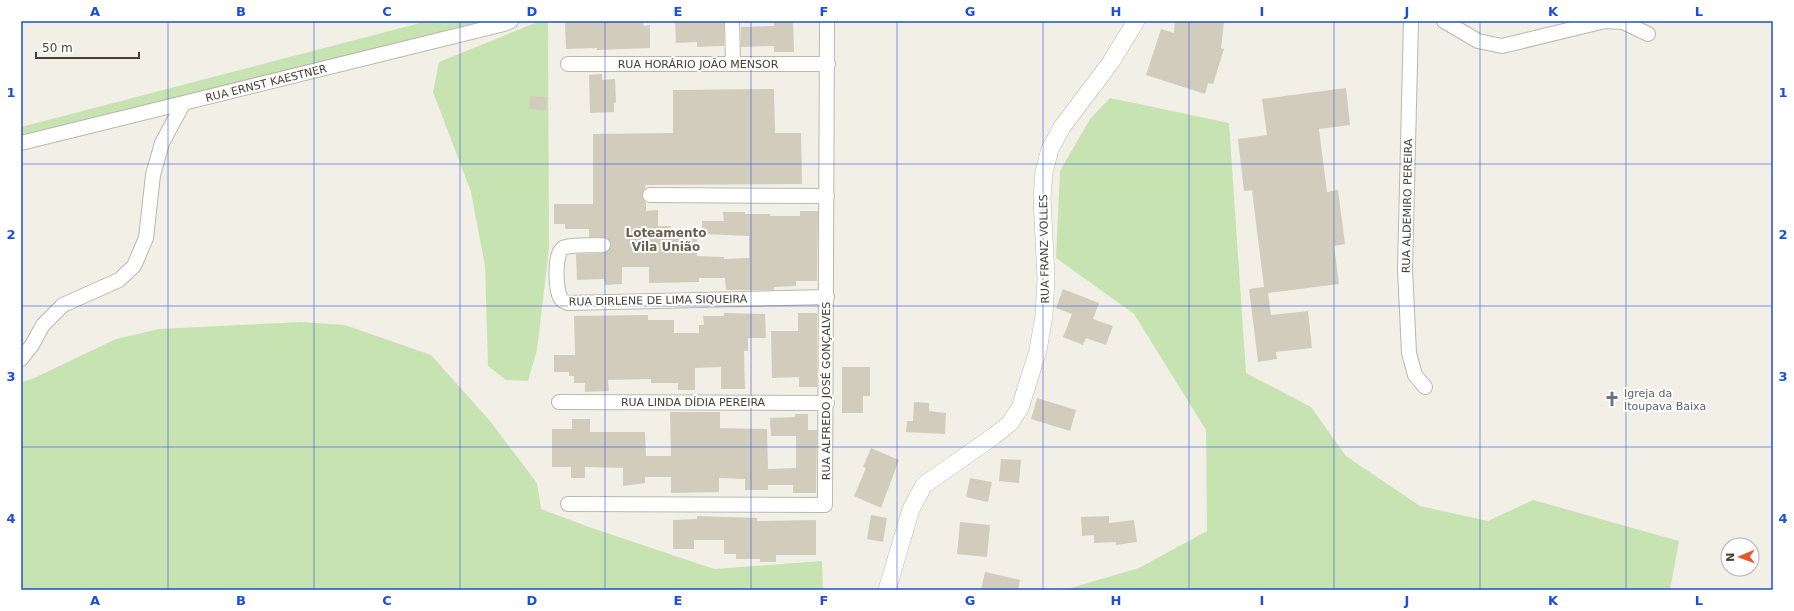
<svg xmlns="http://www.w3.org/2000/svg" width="1794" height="611" viewBox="0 0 1794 611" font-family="'DejaVu Sans',sans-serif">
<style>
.green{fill:#c8e3b2}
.building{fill:#d2ccbd}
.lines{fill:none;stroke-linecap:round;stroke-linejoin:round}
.minor-casing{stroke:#bcb8aa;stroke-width:16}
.tertiary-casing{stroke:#bcb8aa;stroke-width:18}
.minor{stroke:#fff;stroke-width:14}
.tertiary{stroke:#fff;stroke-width:17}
.grid{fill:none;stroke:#1d4ed8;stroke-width:1;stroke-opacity:0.55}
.labels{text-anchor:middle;stroke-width:4;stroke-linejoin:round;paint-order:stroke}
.street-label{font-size:11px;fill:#444036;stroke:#fff}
.worship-label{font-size:11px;fill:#5b616d;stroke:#fff;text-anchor:start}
.neighbourhood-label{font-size:12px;font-weight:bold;fill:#665f4e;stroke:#fff}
.neatline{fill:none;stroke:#1d4ed8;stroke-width:1.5}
.grid-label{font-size:13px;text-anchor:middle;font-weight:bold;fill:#1d4ed8}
</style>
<rect width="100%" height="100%" fill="#f2efe7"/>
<!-- green -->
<path class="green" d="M428 21H485L21 137V127Z
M540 21H548L549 248 537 350 528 381 506 380 488 366 485 266 471 192 433 92 439 62Z
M1110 98 1229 123 1246 373 1311 407 1346 456 1420 506 1488 521 1533 500 1679 541 1670 590H1064L1139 568 1207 531 1206 430 1134 314 1056 258 1060 171 1090 119Z
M301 322 345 325 431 355 490 421 537 483 541 509 589 527 714 569 822 561 823 590H21V382L32 379 116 339 159 329Z"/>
<!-- building -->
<path class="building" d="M568 21H643L644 26 650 25V48L597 50V48L566 49 565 22Z
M675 21H724V46L697 47V42L676 43Z
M1175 21H1224L1221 48 1224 49 1213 84 1208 83 1205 94 1146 75 1161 29 1174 33Z
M774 22H793L794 52H774V46L741 47V27L774 26Z
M602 74V80L615 79 616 102 614 103V112L590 113 589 75Z
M1346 88 1350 125 1319 129 1327 192 1338 190 1345 244 1334 246 1339 284 1268 293 1271 315 1308 311 1312 348 1276 352 1277 359 1258 362 1249 289 1264 287 1252 190 1244 191 1238 139 1267 135 1262 99Z
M774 89 775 133H801L802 184 646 185 642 195 646 203V211L658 210V226H671V232H697V256L724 257V259L749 258V236L702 234V221H724L723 212H745V214H770V216H800V211H818L817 281H796V286L774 287V290H726L725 278H699V282L649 283V267H622V284L605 285 604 279 577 280 576 254 604 253 610 249 611 244 606 237H589V229H565V224H554V204H593V134L673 133V90Z
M530 96 547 97 546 111 529 109Z
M1063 289 1099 303 1093 319 1113 326 1106 345 1086 338 1083 345 1063 337 1072 314 1056 308Z
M724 313 765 314 766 338H748V351H744L745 389H721V367L695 368V390H678V383H651V379L608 380 609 391 585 392V383H574V376H569V372H554V355H575L574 316 648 315V320H674V333H699V325H704L703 316H724Z
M798 313H817V387H799V377L772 378 771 331H798Z
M842 367H870V396H863V413H842Z
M1037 398 1076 410 1070 431 1031 419Z
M914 402 929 403V411L946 413 945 434 906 432 907 421H913Z
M670 412H720V428L767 429 768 469 796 468V436H771L770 418 795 417V414H808V430H817L816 493H793V485H768V490H745V479L719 478V492L671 493V477H645V483L623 486V468L585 467V478H571V467H552V429H572V419H590V432H645L646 456H671Z
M871 448 899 460 881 508 854 496 866 468 863 467Z
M1001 459 1021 460 1019 483 999 481Z
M970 478 992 482 988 502 966 497Z
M871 515 887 518 883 542 867 539Z
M697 516 757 518V521L816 520V555H776V562H760V559H736V554H724V540H694V549H673V520L697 519Z
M1109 516V523L1134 520 1137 542 1116 545V542L1094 543V535L1082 536 1081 517Z
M960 522 990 525 987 557 957 554Z
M985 572 1020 580 1018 590H981Z"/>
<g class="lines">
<defs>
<path id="minor" d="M732 21 733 64
M1411 21 1405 269 1409 353 1415 375 1425 387
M1444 21 1478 41 1502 46 1605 21 1623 22 1648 34
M568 64H828
M21 143 504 24 511 21
M650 195 827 196
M603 245C594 246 571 244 563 248 554 253 555 293 562 300 564 302 566 302 568 303L827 297
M21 359 32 345 43 325 63 305 119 280 134 266 146 238 153 175 162 143 183 104
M559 402 827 403
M568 504 825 505 827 21"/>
<path id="tertiary" d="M887 590 911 509 924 485 994 436 1010 423 1020 408 1038 350 1044 316 1046 278 1042 198 1044 172 1050 149 1062 127 1111 62 1136 21"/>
</defs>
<!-- minor casing -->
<use href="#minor" class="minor-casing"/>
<!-- tertiary casing -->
<use href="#tertiary" class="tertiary-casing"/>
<!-- minor -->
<use href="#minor" class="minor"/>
<!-- tertiary -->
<use href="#tertiary" class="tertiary"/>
</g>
<!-- grid -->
<path class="grid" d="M168 21V590M314 21V590M460 21V590M605 21V590M751 21V590M897 21V590M1043 21V590M1189 21V590M1334 21V590M1480 21V590M1626 21V590M21 164H1773M21 306H1773M21 447H1773"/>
<!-- icons -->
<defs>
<symbol id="church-bare" viewBox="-9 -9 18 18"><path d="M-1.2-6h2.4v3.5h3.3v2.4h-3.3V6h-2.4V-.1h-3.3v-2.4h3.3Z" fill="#6b7280" stroke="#fff" stroke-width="2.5" paint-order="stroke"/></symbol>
</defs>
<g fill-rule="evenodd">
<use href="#church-bare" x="1601" y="388" width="22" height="22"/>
</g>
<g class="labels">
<!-- street labels -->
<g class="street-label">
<text x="698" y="68">RUA HORÁRIO JOÃO MENSOR</text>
<text transform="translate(266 83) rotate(-14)" y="4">RUA ERNST KAESTNER</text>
<text transform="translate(1407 206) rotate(-89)" y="4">RUA ALDEMIRO PEREIRA</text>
<text transform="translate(1044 249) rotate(-91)" y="4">RUA FRANZ VOLLES</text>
<text transform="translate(658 300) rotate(-1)" y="4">RUA DIRLENE DE LIMA SIQUEIRA</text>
<text transform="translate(826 391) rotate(-90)" y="4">RUA ALFREDO JOSÉ GONÇALVES</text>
<text x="693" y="406">RUA LINDA DÍDIA PEREIRA</text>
</g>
<!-- worship labels -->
<g class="worship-label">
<text x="1624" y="397">Igreja da<tspan x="1624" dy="13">Itoupava Baixa</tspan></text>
</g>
<!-- neighbourhood labels -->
<g class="neighbourhood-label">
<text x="666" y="237">Loteamento<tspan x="666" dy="14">Vila União</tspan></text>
</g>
</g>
<!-- border -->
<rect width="1794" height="611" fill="none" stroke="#ffffff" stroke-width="44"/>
<!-- north arrow -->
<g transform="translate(1740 557) rotate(268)"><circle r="19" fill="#ffffff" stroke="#b4b3af"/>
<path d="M0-3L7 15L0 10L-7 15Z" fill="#e85828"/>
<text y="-6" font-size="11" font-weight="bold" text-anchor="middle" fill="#444036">N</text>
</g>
<!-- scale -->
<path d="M36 52v6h103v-6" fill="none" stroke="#444036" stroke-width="2"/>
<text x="42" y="52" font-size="12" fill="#444036" stroke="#ffffff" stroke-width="3" paint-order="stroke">50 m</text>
<rect x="22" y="22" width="1750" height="567" class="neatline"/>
<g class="grid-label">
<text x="95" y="16">A</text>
<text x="241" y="16">B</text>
<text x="387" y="16">C</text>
<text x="532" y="16">D</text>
<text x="678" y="16">E</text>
<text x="824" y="16">F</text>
<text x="970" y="16">G</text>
<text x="1116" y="16">H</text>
<text x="1262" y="16">I</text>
<text x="1407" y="16">J</text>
<text x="1553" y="16">K</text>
<text x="1699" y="16">L</text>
<text x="11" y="97">1</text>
<text x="1783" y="97">1</text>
<text x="11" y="239">2</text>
<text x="1783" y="239">2</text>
<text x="11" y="381">3</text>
<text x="1783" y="381">3</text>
<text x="11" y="523">4</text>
<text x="1783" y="523">4</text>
<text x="95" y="605">A</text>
<text x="241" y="605">B</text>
<text x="387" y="605">C</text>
<text x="532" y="605">D</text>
<text x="678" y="605">E</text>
<text x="824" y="605">F</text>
<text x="970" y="605">G</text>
<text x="1116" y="605">H</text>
<text x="1262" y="605">I</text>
<text x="1407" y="605">J</text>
<text x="1553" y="605">K</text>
<text x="1699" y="605">L</text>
</g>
</svg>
